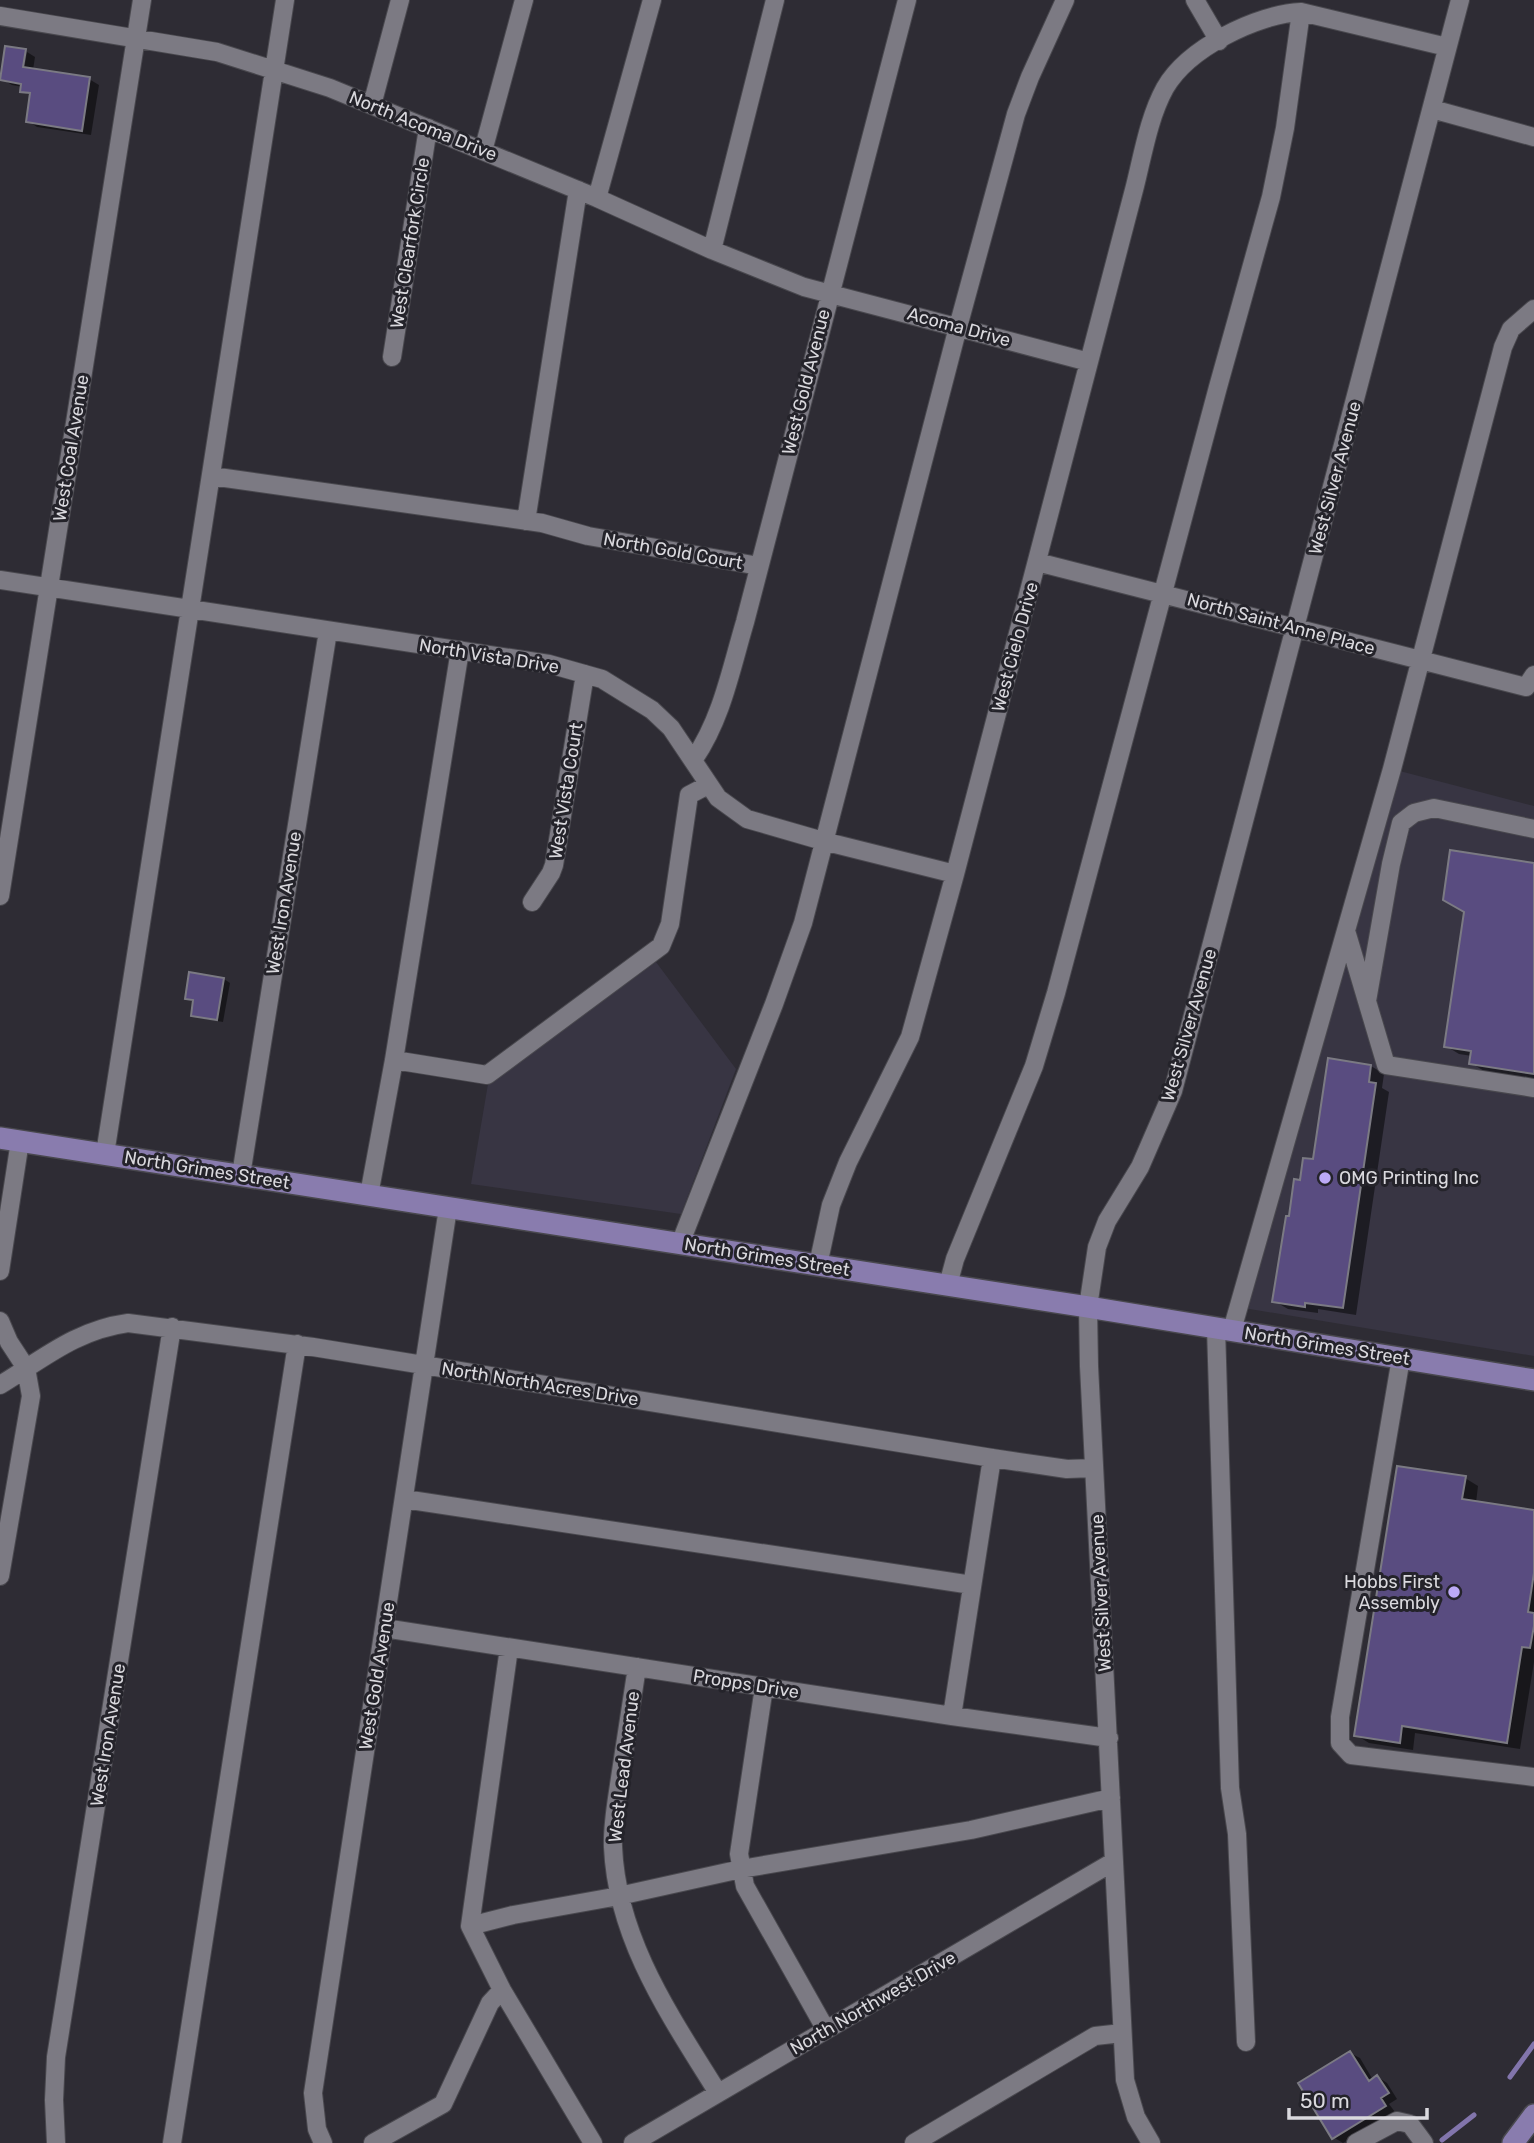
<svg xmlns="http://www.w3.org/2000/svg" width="1534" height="2143" viewBox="0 0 1534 2143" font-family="Rubik,sans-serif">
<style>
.built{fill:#383543}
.shadow{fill:#0007}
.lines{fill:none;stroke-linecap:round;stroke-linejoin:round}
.stream{stroke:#8275ac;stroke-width:5}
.building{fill:#594c80;stroke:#7b7a83;stroke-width:2}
.minor-casing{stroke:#49484e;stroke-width:20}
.major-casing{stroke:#49484e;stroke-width:24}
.minor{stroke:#7c7a83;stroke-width:18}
.major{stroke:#897cae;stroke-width:21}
.poi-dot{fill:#bcaaf6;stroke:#24232a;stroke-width:2.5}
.labels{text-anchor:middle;stroke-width:6;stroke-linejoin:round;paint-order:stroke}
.street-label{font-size:18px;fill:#dad9de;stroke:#24232a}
.poi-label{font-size:18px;fill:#dad9de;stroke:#24232a;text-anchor:start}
</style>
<rect width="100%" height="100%" fill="#2e2c34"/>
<!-- built -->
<path class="built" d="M1392 769 1534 806V1356L1238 1307Z
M656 962 736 1069 681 1214 471 1184 488 1084Z"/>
<!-- shadow -->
<path class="shadow" d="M7 48 27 52H23L20 75 23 76 27 52 35 57 33 70 89 79 99 85 91 135 37 127 28 121 32 96 22 91 23 87 12 85 2 79Z
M1534 865V1079L1484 1071 1471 1063 1472 1056 1459 1054 1446 1046Z
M224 979 230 983 223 1022 199 1018 193 1015V1002L187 998Z
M1371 1066 1384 1074 1382 1088 1389 1092 1356 1315 1318 1309V1313L1288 1309 1274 1301 1291 1218 1301 1182Z
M1465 1478 1478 1486 1476 1503 1534 1512V1662L1520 1749 1415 1733 1413 1750 1369 1743 1356 1735Z
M1350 2053 1360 2058 1373 2080 1378 2077 1387 2083 1397 2099 1389 2104 1395 2112 1343 2143 1333 2137Z"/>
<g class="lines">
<!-- stream -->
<path class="stream" d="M1510 2077 1534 2044
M1442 2140 1474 2115"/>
</g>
<!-- building -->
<path class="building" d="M5 46 26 49 23 67 90 77 82 131 26 122 30 93 20 92 21 84 0 80Z
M1450 850 1534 863V1074L1469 1064 1471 1051 1444 1047 1464 912 1443 900Z
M189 972 224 978 217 1020 191 1016 193 1000 185 999Z
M1328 1058 1371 1065 1369 1082 1376 1083 1343 1308 1305 1303V1307L1272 1302 1286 1216H1289L1294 1179 1300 1180 1303 1158 1313 1159Z
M1397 1466 1466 1476 1462 1499 1534 1510V1573L1528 1612 1534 1613V1626L1530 1648 1522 1647 1507 1743 1402 1726 1400 1743 1354 1736Z
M1350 2051 1369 2081 1377 2075 1389 2093 1381 2098 1386 2106 1332 2139 1298 2083Z"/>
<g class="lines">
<defs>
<path id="minor" d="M1195 0 1219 41
M0 16 217 52 330 88 597 198 712 250 804 287 1089 362
M372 105 400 0
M1432 109 1534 137
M483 151 524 0
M597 198 652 0
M712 250 775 0
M392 357 428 128
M211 476 542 523 588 536 759 566
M526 521 578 190
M1037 562 1526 687 1534 675
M0 580 549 664 602 679 652 710 671 728 718 798 747 819 823 841 955 874
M694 759C722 718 731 669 745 622L907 0
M0 896 142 0
M532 902 551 873 554 865 585 674
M1347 934 1386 1065 1534 1088
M1367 1001 1391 864 1401 823 1414 813 1434 808 1534 829
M394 1060 487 1075 661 946 670 924 689 795 708 785
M105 1154 285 0
M241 1175 328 631
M369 1195 394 1060 460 650
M680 1244 774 1004 803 923 958 327 1016 114 1030 77 1065 0
M818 1265 831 1205 848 1162 910 1037 955 874 1135 186C1143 154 1149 117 1165 88 1188 48 1257 14 1301 12L1447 47
M0 1271 20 1141
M948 1285 955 1259 1034 1066 1056 993 1218 387 1271 197 1285 128 1301 12
M0 1321 9 1342 26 1368 31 1396 0 1576
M1216 1328 1230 1788 1237 1834 1246 2042
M1232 1330 1392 769 1503 347 1511 329 1534 309
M1401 1358 1340 1717V1743L1351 1755 1534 1777
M0 1385C43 1359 76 1330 128 1323L313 1347 992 1458 1067 1469 1094 1468
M404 1499 972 1585
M384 1628 952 1716 1109 1738
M509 1648 470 1926 502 1990 593 2143
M637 1667C631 1704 626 1741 620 1778 617 1800 612 1824 613 1847 617 1940 671 2017 718 2093
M764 1687 739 1854 745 1886 826 2030
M952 1716 992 1458
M470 1926 513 1915 619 1896 741 1869 971 1830 1111 1798
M56 2143 54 2100 56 2057 172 1327
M172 2143 297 1344
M323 2143 317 2129 313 2093 448 1208
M373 2143 443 2104 490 2003 502 1990
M633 2143 1113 1862
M914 2143 1095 2036 1122 2033
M1151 2143 1136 2117 1125 2080 1089 1366 1088 1307 1097 1247 1107 1221 1140 1167 1173 1091 1460 0
M1356 2143 1397 2121 1410 2124 1424 2143"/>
<path id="major" d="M0 1138 1088 1307 1534 1380
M1513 2143 1534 2115"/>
</defs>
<!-- minor casing -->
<use href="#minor" class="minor-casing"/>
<!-- major casing -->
<use href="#major" class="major-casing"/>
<!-- minor -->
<use href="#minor" class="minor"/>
<!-- major -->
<use href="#major" class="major"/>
</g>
<!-- markers -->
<g class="poi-dot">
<circle cx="1325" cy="1178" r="7"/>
<circle cx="1454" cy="1592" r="7"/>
</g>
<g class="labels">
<!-- street labels -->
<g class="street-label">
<text transform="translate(423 126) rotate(22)" y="6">North Acoma Drive</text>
<text transform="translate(410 243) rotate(-81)" y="6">West Clearfork Circle</text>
<text transform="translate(959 327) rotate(15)" y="6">Acoma Drive</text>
<text transform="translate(806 382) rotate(-76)" y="6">West Gold Avenue</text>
<text transform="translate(71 448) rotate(-81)" y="6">West Coal Avenue</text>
<text transform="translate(1335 478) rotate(-75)" y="6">West Silver Avenue</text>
<text transform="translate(673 551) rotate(10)" y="6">North Gold Court</text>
<text transform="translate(1281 624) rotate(15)" y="6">North Saint Anne Place</text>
<text transform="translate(1015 647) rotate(-75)" y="6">West Cielo Drive</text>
<text transform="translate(489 656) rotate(9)" y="6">North Vista Drive</text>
<text transform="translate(566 791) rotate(-81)" y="6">West Vista Court</text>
<text transform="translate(284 903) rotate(-81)" y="6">West Iron Avenue</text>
<text transform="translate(1189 1025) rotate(-74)" y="6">West Silver Avenue</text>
<text transform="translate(207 1170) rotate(9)" y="6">North Grimes Street</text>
<text transform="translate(767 1257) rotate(9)" y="6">North Grimes Street</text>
<text transform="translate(1327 1346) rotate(9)" y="6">North Grimes Street</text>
<text transform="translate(540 1384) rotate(9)" y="6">North North Acres Drive</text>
<text transform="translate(1101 1593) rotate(-93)" y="6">West Silver Avenue</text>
<text transform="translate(377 1676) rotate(-81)" y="6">West Gold Avenue</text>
<text transform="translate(746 1684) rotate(9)" y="6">Propps Drive</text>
<text transform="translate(108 1735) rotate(-81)" y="6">West Iron Avenue</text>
<text transform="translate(624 1767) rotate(-83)" y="6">West Lead Avenue</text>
<text transform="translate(873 2003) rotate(-30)" y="6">North Northwest Drive</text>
</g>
<!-- poi labels -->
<g class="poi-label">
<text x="1339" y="1184">OMG Printing Inc</text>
<text x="1440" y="1588" text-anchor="end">Hobbs First<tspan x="1440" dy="21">Assembly</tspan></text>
</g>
</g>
<!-- scale -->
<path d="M1289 2108v10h138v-10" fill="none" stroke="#dad9de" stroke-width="3.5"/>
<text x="1300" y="2108" font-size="21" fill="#dad9de" stroke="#24232a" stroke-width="5" paint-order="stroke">50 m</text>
</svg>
